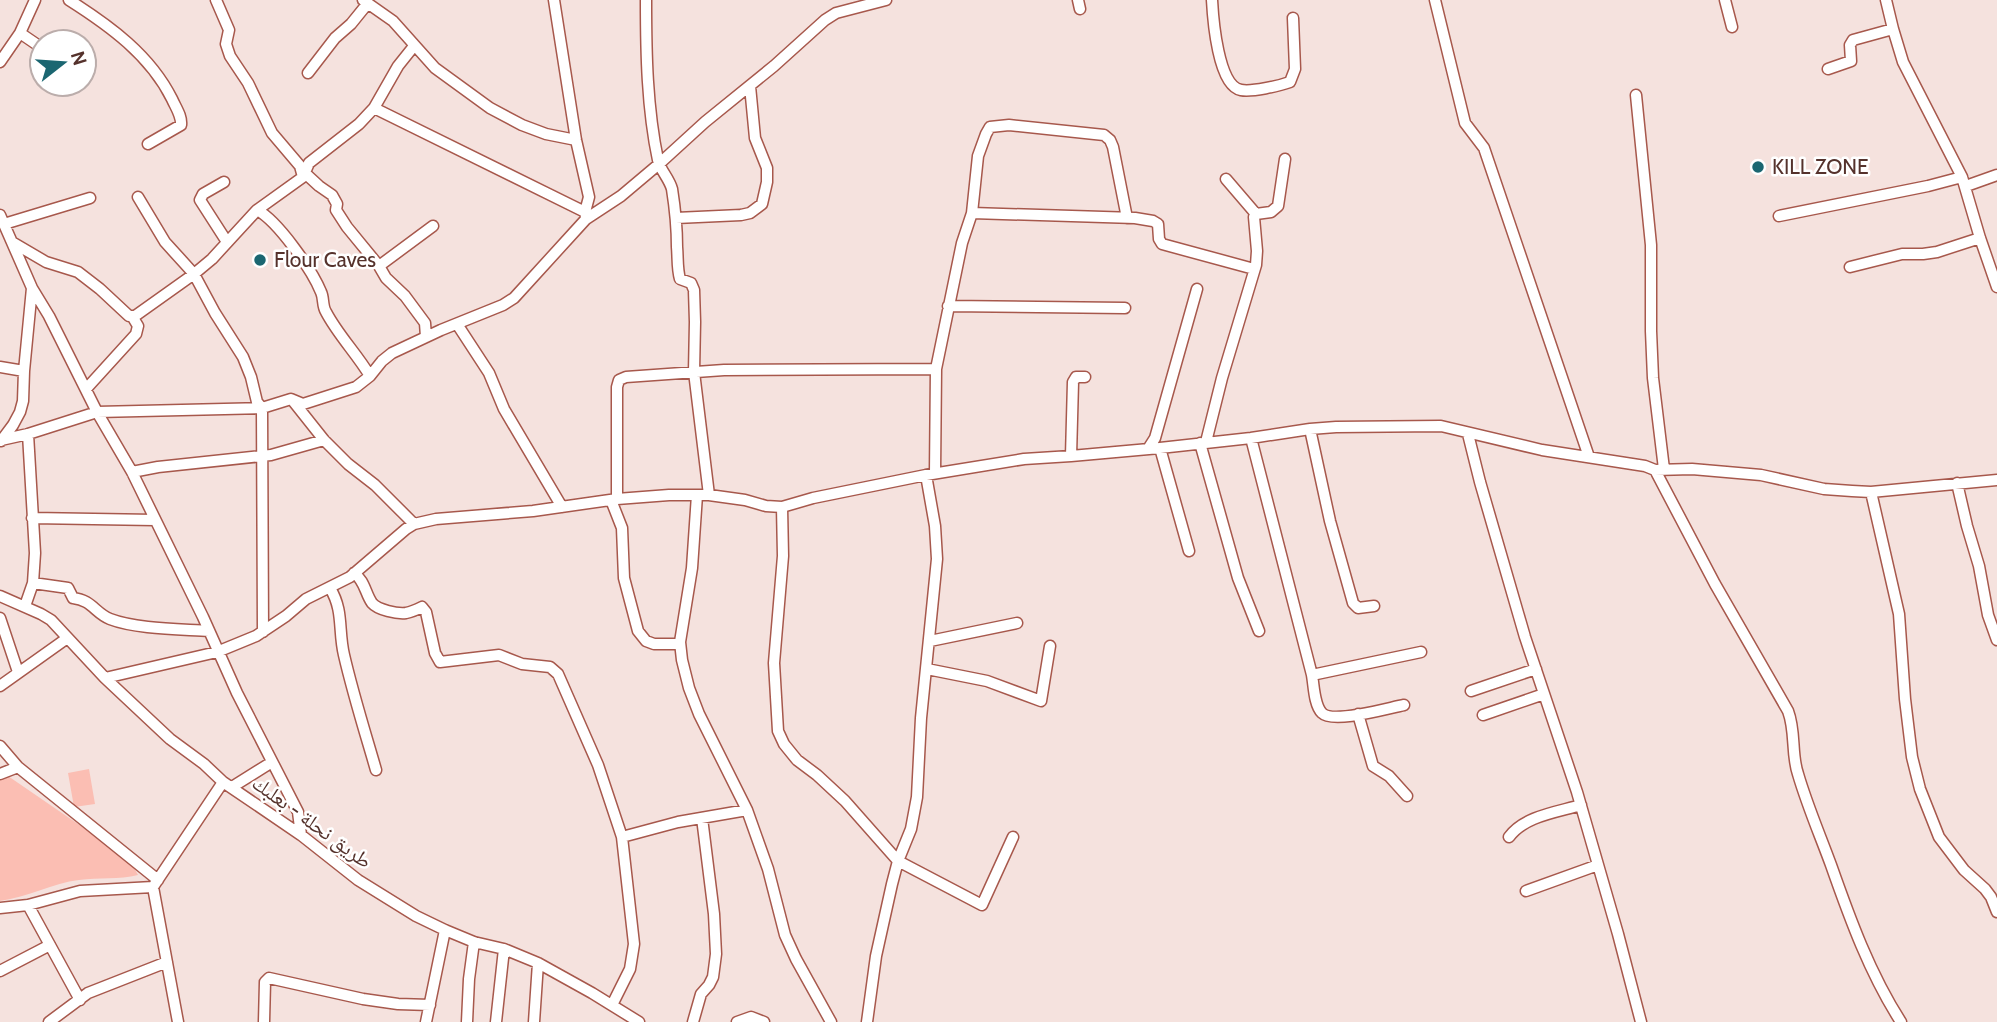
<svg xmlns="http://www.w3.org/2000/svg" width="1997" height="1022" viewBox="0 0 1997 1022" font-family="Cabin,'Noto Naskh Arabic',sans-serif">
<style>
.green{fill:#fbbeb3}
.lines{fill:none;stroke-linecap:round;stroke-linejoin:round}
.minor-casing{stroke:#a7584c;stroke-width:13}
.minor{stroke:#fff;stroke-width:10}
.poi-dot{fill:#1b6671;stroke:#fff;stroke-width:2.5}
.labels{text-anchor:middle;stroke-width:5;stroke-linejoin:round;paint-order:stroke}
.poi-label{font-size:21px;fill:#55322c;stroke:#fff;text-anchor:start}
.street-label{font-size:21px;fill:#55322c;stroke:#fff}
</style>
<rect width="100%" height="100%" fill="#f5e2de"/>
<!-- green -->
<path class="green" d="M89 769 95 804 74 807 68 773Z
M8 776 129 859 138 875C119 880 99 877 79 880 53 883 28 897 0 901V779Z"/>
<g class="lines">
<defs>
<path id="minor" d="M69 0C110 26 150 55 172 99 176 108 182 116 181 125L148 144
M216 0 229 30 226 44 230 56 248 83 272 133 300 166 303 177
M363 0 393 21 435 68 490 108 522 125 546 134 576 140
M554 0 576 140 589 197 585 212 586 217
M646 0C646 53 647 108 658 160 660 170 669 178 672 189 675 208 677 228 677 247 678 258 677 269 680 279L691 283 694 290 695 322 694 372 709 495
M1078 0 1080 9
M1212 0C1213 19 1218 86 1241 90 1252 92 1279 86 1290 82L1295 69 1293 18
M1435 0 1465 123 1484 148 1589 457
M1725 0 1732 27
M1886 0 1893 29 1903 62 1962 177 1980 238 1997 287
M20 33 42 48
M0 62 20 33 35 0
M1828 69 1851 61 1850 45 1853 40 1893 29
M308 73 335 38 351 24 368 3
M1636 95 1651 245V331L1653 378 1664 469
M374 108 585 212
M306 174 319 186 332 195 337 204 336 210 347 227 379 266 386 278 405 296 425 323 426 337
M1226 179 1256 214
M224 182 203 194 200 200 227 242
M1966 186 1997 175
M138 197 165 242 194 274 215 313 243 357 251 377 257 402 262 408 263 632
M257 210C278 221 312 270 321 292 324 298 322 306 326 312 338 335 357 354 370 376
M972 213 1135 218 1153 221 1158 224 1159 239 1162 244 1254 269
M0 215 32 288 24 371 23 401 20 412 13 425 1 441
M1779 216 1928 186 1962 177
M676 218 741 215 750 213 762 204 767 182V168L755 138 750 86
M4 224 90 198
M12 242 46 262 78 272 100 289 129 316H135L194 274 212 259 257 210 303 177 309 163 359 124 374 108 398 66 414 46
M379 266 433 226
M1850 267 1902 254H1923L1937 252 1980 238
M32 288 49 316 97 412 132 472 203 617 237 693 298 812 301 835
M948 306 1125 308
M457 324 489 373 504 409 562 507
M0 367 24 371
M86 389 136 334 138 326 132 316
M293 401 324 440 348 464 375 485 414 524
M1310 429 1330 521 1353 603 1358 608 1374 606
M1468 434 1480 482 1525 637 1577 792 1618 934 1641 1022
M1251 438 1312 675C1314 686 1314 705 1322 713 1333 724 1388 708 1404 705
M1 440 28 434 97 412 262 408 291 399 303 404 356 387 370 376 382 361 392 353 441 330 503 305 514 298 586 219 621 196 659 164 705 122 774 66 825 20 836 13 886 0
M1206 442 1222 378 1256 265 1257 251 1254 217 1256 214 1271 212 1278 206 1285 159
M1200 443 1238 578 1259 631
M1160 448 1189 551
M1148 449 1155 438 1197 289
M1071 456 1073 382 1076 377H1085
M1655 470 1715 584 1788 711C1796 732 1791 754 1798 774 1807 805 1820 835 1831 865 1850 919 1870 974 1901 1022
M132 472 158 467 271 455 324 440
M935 473 936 369 962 243 972 213 978 156 986 134 990 127 1009 125 1104 135 1110 140 1113 147 1127 218
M1957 483 1967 526 1979 566 1988 615 1997 640
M1871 492 1899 614 1905 699 1912 757 1920 789 1939 837 1964 870 1985 889 1991 897 1997 912
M697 495 692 568 680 642 682 660 689 688 699 714 747 810 768 869 785 935 796 959 831 1022
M617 499V387L619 380 626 377 724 370 936 369
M611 500 622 528 624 578 638 631 646 641 654 644H680
M782 507 783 556 774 663 778 731 784 744 797 760 817 775 845 801 898 861 982 905 1013 837
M32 518 155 520
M354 573C365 581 365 593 372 603 378 610 397 614 406 613 411 612 418 609 422 607L426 612 435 653 440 662 499 655 522 664 550 667 558 674 598 765 622 837 634 944 630 969 612 1005
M33 583 68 588 73 598C92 600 95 613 110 619 136 629 181 629 209 631
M330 588C344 611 338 630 344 655 353 694 365 732 376 770
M0 596 41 614 51 620 105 678 170 739 204 764 223 782 301 835 358 880 416 916 445 930 474 942 504 949 538 963 592 993 639 1022
M25 606 33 583 35 553 28 434
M0 618 18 672
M930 641 1017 623
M927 669 987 681 1041 701 1050 646
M1312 675 1421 652
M105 678 217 652 256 636 286 616 306 599 350 577 406 529 414 524 436 519 533 511 617 499 669 495H709L745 500 766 506 782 507 813 498 926 475 1024 459 1071 456 1160 448 1251 438 1310 429 1336 427 1441 426 1542 450 1645 466 1655 470 1692 469 1761 475 1824 489 1852 491 1871 492 1997 480
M0 686 66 639
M1471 691 1536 669
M1358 714 1373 766 1389 776 1407 796
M1483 715 1544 694
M0 746 18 767 158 880
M0 774 18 767
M232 787 272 762
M622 837 678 822 747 810
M1509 837C1524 816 1558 812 1581 805
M153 887 178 1022
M1526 891 1598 865
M28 905 80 1000
M0 908 28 905 80 891 153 887 223 782
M0 971 50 945
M49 1022 88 993 167 962
M264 1022 265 982 269 978 363 999 398 1004 430 1005
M426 1022 445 930
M467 1022 469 979 474 942
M496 1022 504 949
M534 1022 538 963
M693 1022 701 994 709 985 713 977 716 954 714 914 702 818
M737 1022 751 1017 764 1022
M867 1022 876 956 892 884 898 861 911 829 917 797 921 718 937 559 935 526 926 475"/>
</defs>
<!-- minor casing -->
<use href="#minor" class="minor-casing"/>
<!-- minor -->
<use href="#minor" class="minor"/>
</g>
<!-- markers -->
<g class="poi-dot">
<circle cx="1758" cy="167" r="7"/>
<circle cx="260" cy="260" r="7"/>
</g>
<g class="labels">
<!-- poi labels -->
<g class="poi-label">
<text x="1772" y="174">KILL ZONE</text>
<text x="274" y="267">Flour Caves</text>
</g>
<!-- street labels -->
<g class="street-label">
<text transform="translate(312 822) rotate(36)" y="7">طريق نحلة - بعلبك</text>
</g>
</g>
<!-- north arrow -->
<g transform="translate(63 63) rotate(73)"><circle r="33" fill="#ffffff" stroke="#bbadab" stroke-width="2"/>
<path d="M0-5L12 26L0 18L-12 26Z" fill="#1b6671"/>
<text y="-10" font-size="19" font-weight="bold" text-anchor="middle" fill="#55322c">N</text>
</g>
</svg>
